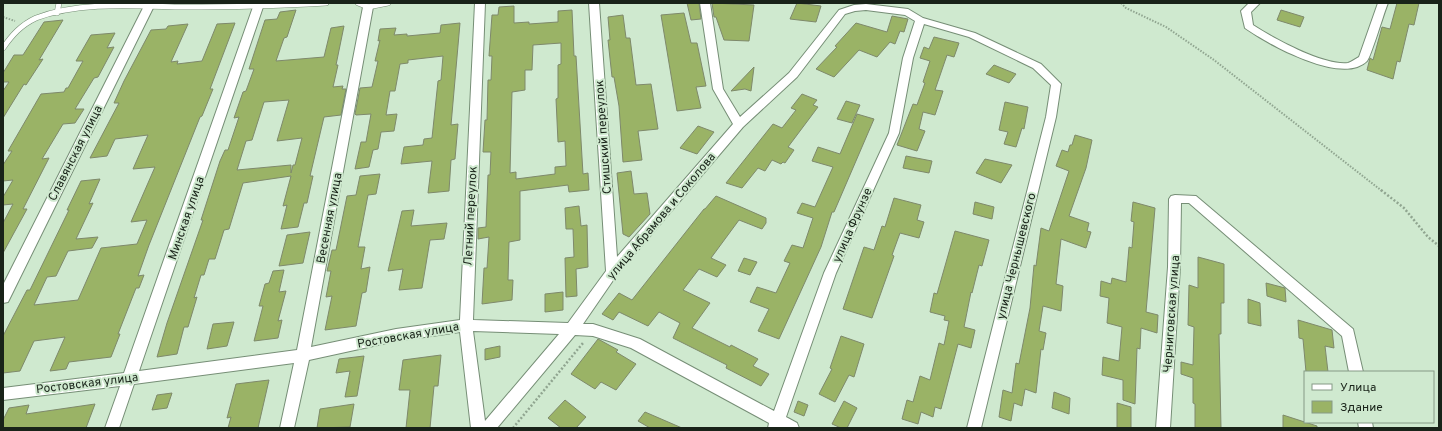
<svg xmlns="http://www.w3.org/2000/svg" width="1442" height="431" viewBox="0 0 1442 431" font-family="Overpass,sans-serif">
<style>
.building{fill:#9ab366;stroke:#7e896b;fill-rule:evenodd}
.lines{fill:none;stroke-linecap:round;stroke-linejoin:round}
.lane-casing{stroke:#768e76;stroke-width:6}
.street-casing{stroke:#768e76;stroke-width:2}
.path-far1{stroke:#90a590;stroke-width:2;stroke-dasharray:1.5 1.5;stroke-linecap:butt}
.path{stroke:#90a590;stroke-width:2.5;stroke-dasharray:2 2;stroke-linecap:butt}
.lane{stroke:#fff;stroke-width:5}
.street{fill:#fff;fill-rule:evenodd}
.labels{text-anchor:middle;stroke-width:4;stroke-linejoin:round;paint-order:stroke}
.street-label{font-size:12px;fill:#192319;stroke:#cfe9cf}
</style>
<rect width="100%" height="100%" fill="#cfe9cf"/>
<!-- building -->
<path class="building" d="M687 3H699L701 19 691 20Z
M712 3 754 5 749 41 724 40 716 17H714Z
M797 3 821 6 816 22 790 19Z
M1397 3H1419L1414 25 1409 24 1400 62 1397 61 1393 79 1367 70 1370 58 1373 60 1382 27 1390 29Z
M514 6V23L529 22V24L558 22V11L572 10 574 56H576L583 174 588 173 589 190 569 192 568 185 520 191V240L509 242 508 280H513L512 300 482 304 484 268H487L489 237 478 239V228L486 227 488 175H490L491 152H483L485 120H487L488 80H491L492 56H489L492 15H498L499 7ZM561 43V64L558 65V98L556 99 558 142 565 141 566 166 555 167V174L516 179V172L510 173 512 92 525 90V70H532L533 45Z
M296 10 287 37 284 38 276 61 324 57 331 28 344 26 336 65H338L333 87 343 86 342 89H346L341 115 324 117 310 176H313L307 203H304L298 227 281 229 287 205 283 206 291 176 243 183 229 229 224 230 215 259H209L204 275H201L194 298 197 297 188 327H184L177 354 157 357 167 323 203 220H201L220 161 225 150H228L239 117 234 118 243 92 246 91 254 69H249L265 20 277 19 280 12ZM289 100 277 141 302 138 295 165H293L291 173V165L237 170 246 141 252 140 264 102Z
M1281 10 1304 17 1300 27 1277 20Z
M684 13 691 43H697L706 86 696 87 701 108 677 111 661 15Z
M623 15 626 38H630L636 85 651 84 658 129 638 131 642 160 623 162 619 106 614 77H612L608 40H610L608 17Z
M892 16 908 19 904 32 900 31 895 44 890 42 877 57 859 50 834 77 816 69 837 47 835 46 856 23 887 32Z
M63 20 39 60 43 59 26 85 24 84 3 118V91L9 82H3V73L14 55H23L44 22Z
M235 23 210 89H213L202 116 200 117 149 245 138 276 144 275 139 288H136L118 334H120L111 357 69 362 66 369 50 371 65 337 34 341 20 371 3 373V336L27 290H30L69 210H67L81 181 100 179 89 204 93 203 76 239 98 237 92 248 68 251 56 276 47 277 34 305 78 300 101 248 137 244 147 220 131 222 155 167 133 169 148 135 115 139 107 156 90 158 119 103H114L124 81 151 30 166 29 168 26 188 24 171 62 178 61 177 64 202 61 217 24Z
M460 23 451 125 458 124 455 159 451 160 449 191 428 193 432 161 401 164 404 147 423 145 424 139 432 138 438 81 441 80 443 56 408 60V63L400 64 395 91H390L386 115 397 114 394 131 381 132 378 149 373 150 369 167 355 169 361 142H366L371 114 356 115 355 114 360 88 372 87 378 61H375L380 40 378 41 380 29 396 28 394 35 407 34V36L440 33 441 25Z
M115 33 107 48 114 47 98 77 94 78 75 109H84L75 123 63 124 42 159 49 158 23 209H27L3 253V223L13 204 3 205V197L13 180 3 181V165L12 151H8L41 94 64 92 66 88H68L83 61H76L91 35Z
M934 37 959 43 954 57 947 55 935 90 943 91 935 115 923 112 919 129 925 131 917 151 897 145 913 104 917 105 925 83 923 82 930 61 920 58 924 47 929 49Z
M994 65 1016 74 1009 83 986 74Z
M754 67 751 91 745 89 731 91Z
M802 94 817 100 813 105 818 107 788 147 794 150 785 163 783 162 781 164 772 160 765 171 758 168 742 188 726 183 773 124 782 128 796 110 791 108Z
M846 101 860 105 852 123 837 119Z
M1005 102 1028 107 1024 129 1022 128 1016 147 1004 144 1008 132 999 130Z
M857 114 874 119 834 212H832L821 247 779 339 758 331 769 309 750 302 757 287 776 293 790 263 784 261 792 245 803 248 813 218 797 213 802 203 815 207 833 167 812 161 818 147 840 154Z
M698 126 714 132 697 154 680 148Z
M1075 135 1092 140 1086 168 1069 216 1089 223 1087 231 1091 232 1086 248 1061 239 1056 284 1063 286 1061 311 1043 306 1039 331 1046 333 1043 350 1041 349 1036 393 1025 389 1022 406 1014 403 1011 421 999 417 1003 390 1012 393 1016 363 1019 364 1030 308 1034 265 1036 266 1041 228 1049 231 1069 171 1056 166 1062 150 1068 152 1070 145H1072Z
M906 156 932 161 929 173 903 168Z
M985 159 1012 165 1001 183 976 173Z
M631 171 634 194 647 193 650 214 629 237 623 234 617 173Z
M380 174 376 194 368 195 358 247H365L361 269 370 267 366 292 362 293 356 326 325 330 332 296 326 297 331 271H327L332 250H336L347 196 356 195 360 176Z
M716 196 766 218V223L762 229 739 220 711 258 726 265 717 277 699 269 683 290 710 303 692 328 730 347 731 345 758 359 753 366 769 374 761 386 726 368 727 365 673 338 680 323 659 312 648 326 619 312 613 320 602 314 619 293 632 300 704 209H705Z
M894 198 921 205 917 220 924 222 919 238 900 233 892 255 894 256 872 318 843 309 864 247 874 250 882 226 885 227Z
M975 202 994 207 992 219 973 214Z
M1133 202 1155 208 1146 312 1158 315 1157 333 1141 328 1140 349 1137 348 1135 404 1123 400V380L1102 375 1103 357 1119 361 1122 327 1107 323 1109 298 1100 296 1101 281 1111 284 1112 278 1126 282 1129 247 1132 248 1134 222 1131 221Z
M579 206 581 226 587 225 588 267 576 269 577 296 566 297 565 258 574 257 573 229H566L565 208Z
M414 210 411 226 447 223 444 239 430 240 422 288 399 290 403 269 388 271 402 211Z
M955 231 989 240 982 266 979 265 972 293 971 292 964 327 975 330 971 348 958 344 941 409 935 407 933 417 921 412 918 424 902 419 907 400 913 402 920 376 930 380 939 343 944 345 949 321 944 320 945 316 930 312 934 293 937 294Z
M310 232 303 263 279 266 287 235Z
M1198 257 1224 264V303H1221V334H1219L1221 428H1195V404L1193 403V378L1181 374V362L1193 365 1194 327 1188 325 1189 285 1198 288Z
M744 258 757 262 750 275 738 271Z
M284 270 279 292 286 291 278 321 282 320 278 338 254 341 263 306H259L265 284 269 283 273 271Z
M1266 283 1285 288 1286 302 1267 296Z
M563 292V310L545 312V294Z
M1248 299 1260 303 1261 326 1248 323Z
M1298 320 1332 330 1334 348 1325 346 1328 372H1306L1303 339 1299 338Z
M234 322 227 346 207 349 213 324Z
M841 336 864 344 854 377 849 375 835 402 819 394 832 369 830 368Z
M598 339 618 350 616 352 636 364 616 390 601 382 595 389 571 374Z
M500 346V357L485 360V349Z
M441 355 438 386H434L430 428H406L410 390H399L403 360Z
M364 356 357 396 345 397 350 371 336 373 339 359Z
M269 380 258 428H228L231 417 227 418 236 384Z
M1054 392 1070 398 1069 414 1052 408Z
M172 393 167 408 152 410 157 395Z
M565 400 586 417 576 428H561L548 418Z
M798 401 808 405 804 416 794 412Z
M844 401 857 408 847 428H841L832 424Z
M1117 403 1131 407V428H1117Z
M95 404 86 428H3V420L9 408 29 405 26 414Z
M354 404 350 427 317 428 320 409Z
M645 412 682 428H650L638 421Z
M1283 415 1317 426V428H1283Z"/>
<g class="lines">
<defs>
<path id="lane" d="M358 3 368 7 388 3
M57 13 59 3
M3 48C12 35 21 25 36 18 80 1 137 6 183 7 231 7 278 6 326 3"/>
<path id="street" d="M475 3H485L473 320 568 323 606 271 589 3H599L617 257 733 124 713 89 700 3H710L723 89 740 117 789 73 839 10 854 5 866 4 908 9 923 18 975 33 1041 64 1061 84 1056 117 981 428H967L1046 117 1051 85 1033 68 969 37 924 24 913 58 899 133 836 273 786 417 797 423 799 428H768L769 423 631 348 593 336 575 335 497 428H471L460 332 396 341 309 360 294 428H280L294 363 134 384 119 428H105L120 386 3 400V388L124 373 253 7 258 4 263 7 139 371 297 350 363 7 368 4 373 7 311 347 396 329 460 320ZM866 10 905 15 915 21 903 58 889 133 824 273 774 411 640 339 593 324H583L616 276 743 127 797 77 845 14 855 11ZM473 331 559 334 485 421Z
M1249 3H1260L1251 12 1253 25C1273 38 1323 66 1348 63 1351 62 1355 59 1359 57L1378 3H1388C1384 12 1371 57 1367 61 1342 86 1268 44 1245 28L1241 11Z
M148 5 153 8 8 302 3 303V285L143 8Z
M1175 195 1196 196 1353 329 1363 372H1349L1342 336 1189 203H1181L1180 267 1170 428H1156L1168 267 1169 199 1171 196Z
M1358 422H1372L1373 428H1359Z"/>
</defs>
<!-- lane casing -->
<use href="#lane" class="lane-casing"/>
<!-- street casing -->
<use href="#street" class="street-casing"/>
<!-- path-far1 -->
<path class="path-far1" d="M1121 3 1126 8 1166 27 1214 60 1382 191
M3 17 15 21"/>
<!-- path -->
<path class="path" d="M1381 190 1404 208 1428 237 1439 246
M513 428 583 343"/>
<!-- lane -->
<use href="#lane" class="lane"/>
<!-- street -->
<use href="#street" class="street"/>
</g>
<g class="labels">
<!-- street labels -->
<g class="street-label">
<text transform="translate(603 137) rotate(-94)" y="4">Стишский переулок</text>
<text transform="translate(75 153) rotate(-63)" y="4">Славянская улица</text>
<text transform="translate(470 216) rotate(-87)" y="4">Летний переулок</text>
<text transform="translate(661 216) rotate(-50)" y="4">улица Абрамова и Соколова</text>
<text transform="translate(186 218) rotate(-71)" y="4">Минская улица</text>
<text transform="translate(329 218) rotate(-79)" y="4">Весенняя улица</text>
<text transform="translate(852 225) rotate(-66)" y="4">улица Фрунзе</text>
<text transform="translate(1016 256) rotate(-76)" y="4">улица Чернышевского</text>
<text transform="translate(1171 314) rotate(-86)" y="4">Черниговская улица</text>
<text transform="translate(408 335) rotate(-10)" y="4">Ростовская улица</text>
<text transform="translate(87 383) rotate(-7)" y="4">Ростовская улица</text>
</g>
</g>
<!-- border -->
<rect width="1442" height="431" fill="none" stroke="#192319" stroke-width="8"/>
<!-- legend -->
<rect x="1304" y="371" width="130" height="52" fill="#cfe9cf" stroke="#869a86"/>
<rect x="1312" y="384" width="20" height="6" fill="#ffffff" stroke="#869a86"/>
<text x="1340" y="391" font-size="12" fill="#192319">Улица</text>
<rect x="1312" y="401" width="20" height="12" fill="#9ab366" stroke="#869a86"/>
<text x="1340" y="411" font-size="12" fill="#192319">Здание</text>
</svg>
